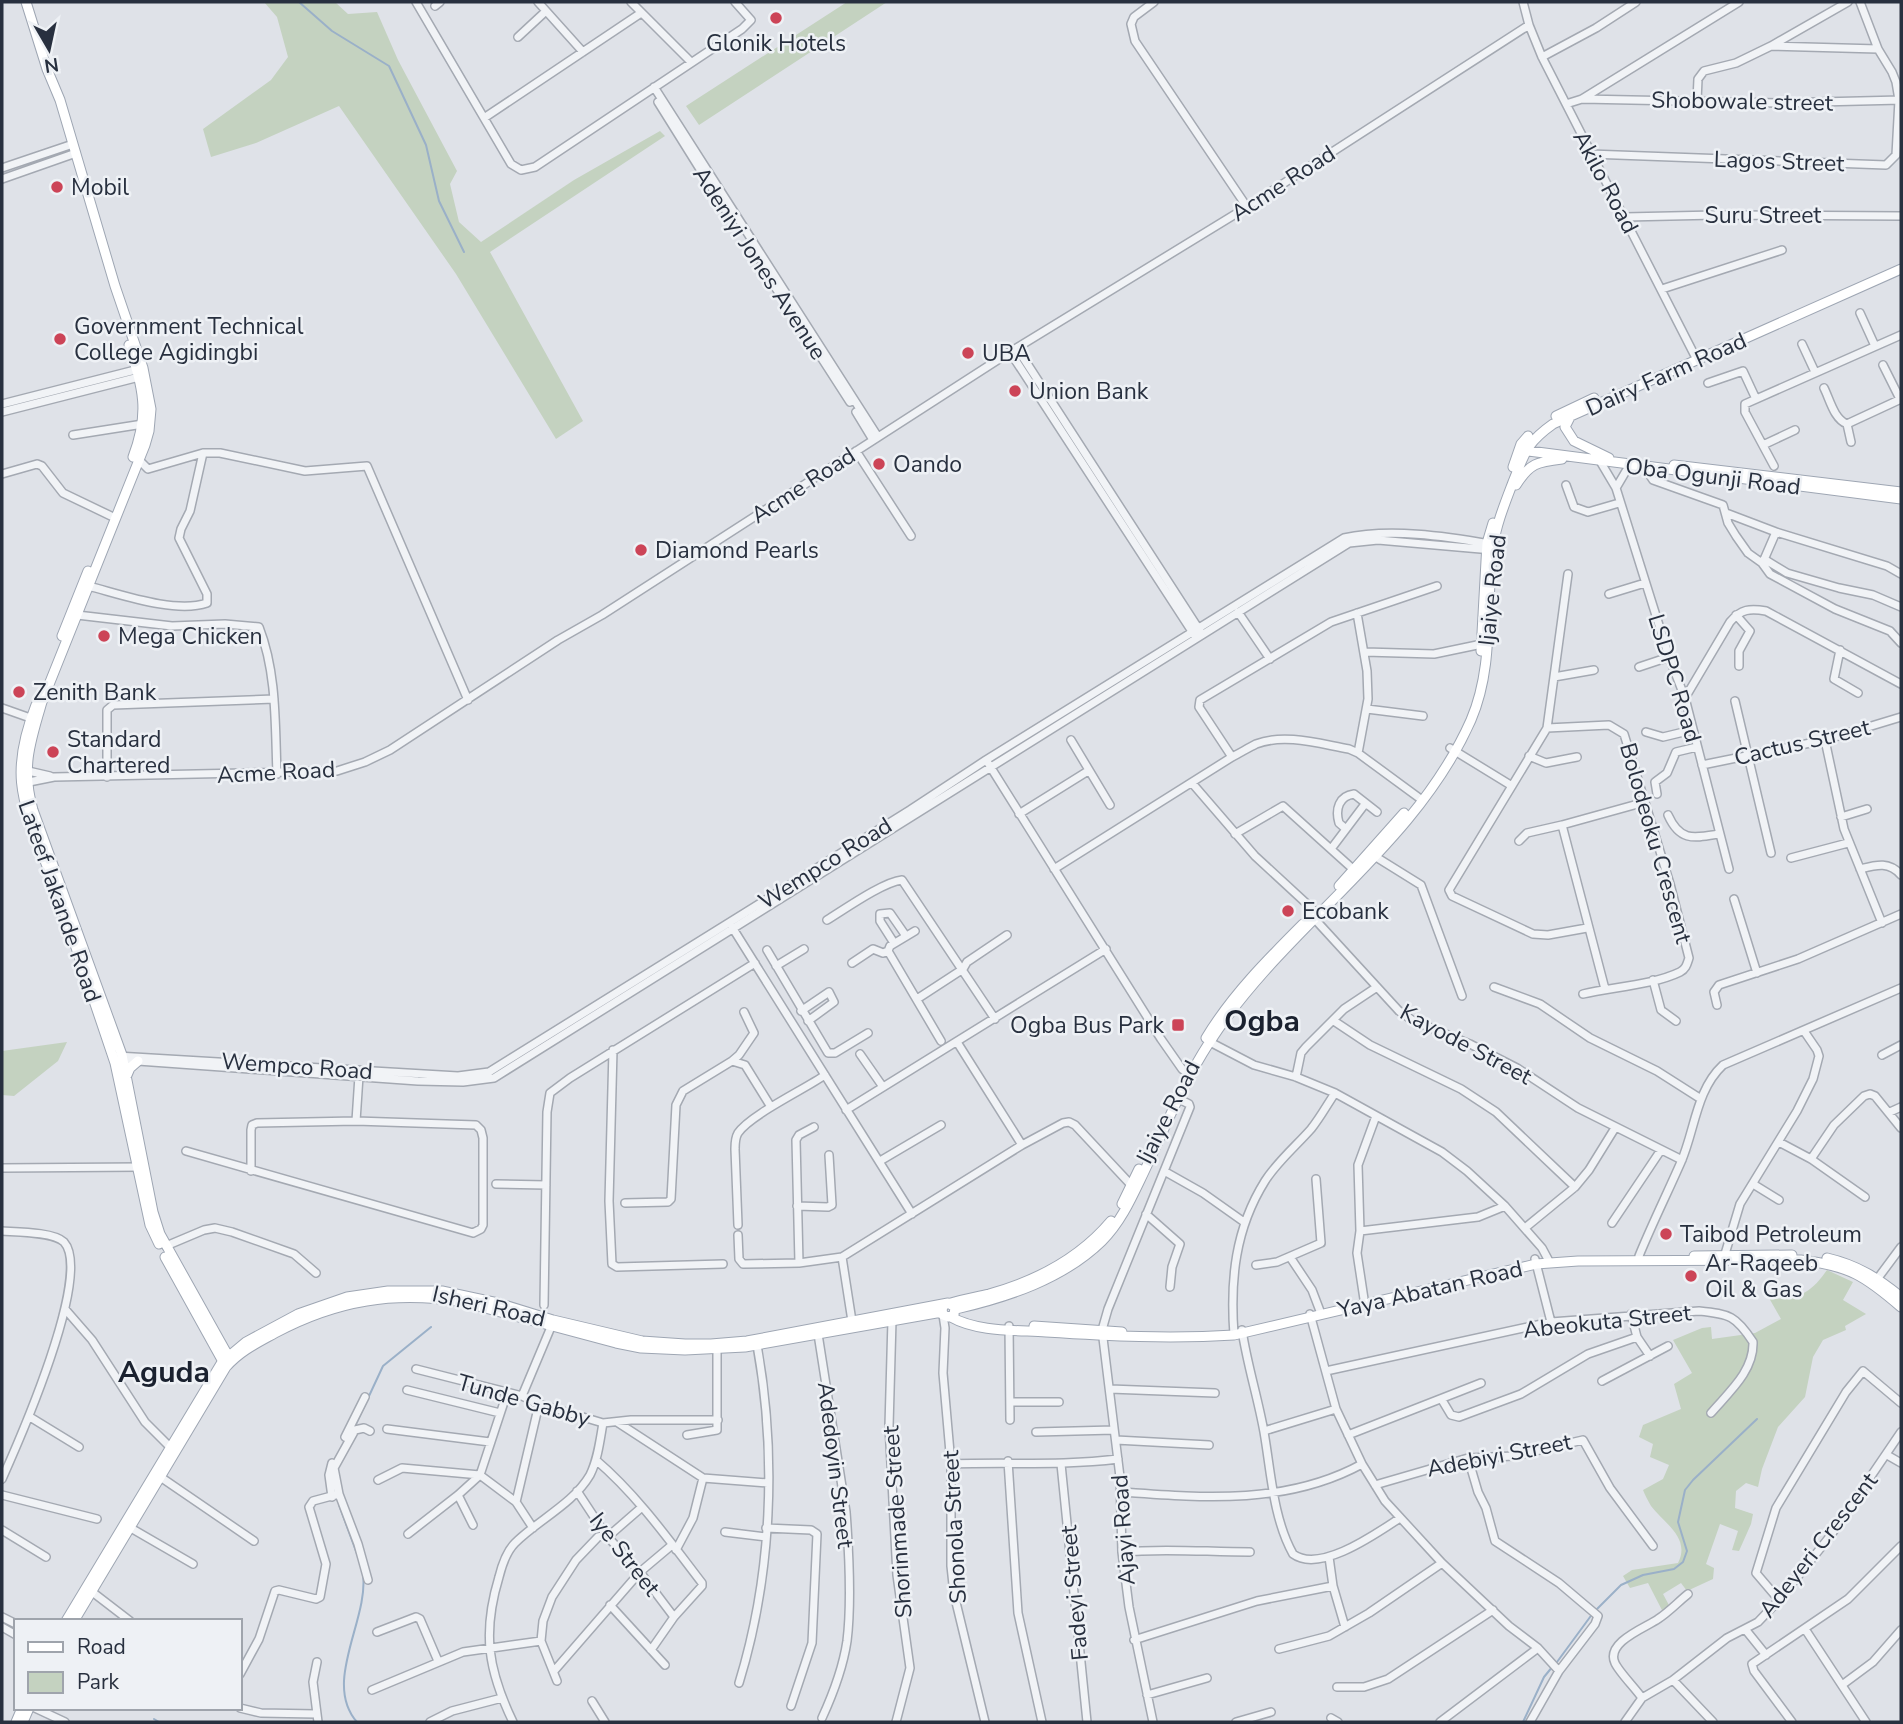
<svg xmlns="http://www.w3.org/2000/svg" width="1903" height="1724" viewBox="0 0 1903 1724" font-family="'Nunito Sans',sans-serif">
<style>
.green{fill:#c4d2c0}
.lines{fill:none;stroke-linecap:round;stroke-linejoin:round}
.stream{stroke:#9ab0c8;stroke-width:2}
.minor-casing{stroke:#a4a9b2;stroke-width:10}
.major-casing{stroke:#9ea6b3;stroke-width:11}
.minor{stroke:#f1f3f6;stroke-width:7}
.major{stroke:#fff;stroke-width:9}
.poi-dot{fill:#cc4457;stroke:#eef1f5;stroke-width:2.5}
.labels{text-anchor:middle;stroke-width:5;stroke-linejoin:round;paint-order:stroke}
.poi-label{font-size:23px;fill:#28303f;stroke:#eef1f5;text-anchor:start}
.street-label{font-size:23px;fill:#28303f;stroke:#eef1f5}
.district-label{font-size:30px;font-weight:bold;fill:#1a212f;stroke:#eef1f5}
</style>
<rect width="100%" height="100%" fill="#dfe2e8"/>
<!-- green -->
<path class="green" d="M264 2H335L348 14 377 12 398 60 457 171 450 184 459 222 481 242 574 180 660 131 665 136 490 252 583 421 556 439 456 274 339 106 256 143 211 157 203 129 271 80 288 57 277 17Z
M847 2H887L699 125 686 106Z
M67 1042 58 1061 14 1096 2 1095V1051Z
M1827 1270 1853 1282 1843 1300 1866 1314 1845 1326 1846 1330 1823 1340 1813 1357 1805 1397 1778 1427 1762 1469 1758 1487 1746 1483 1736 1491 1735 1508 1753 1514 1751 1524 1739 1551 1732 1550 1738 1531 1720 1524 1706 1564 1714 1568 1713 1579 1687 1591 1681 1583 1663 1594 1671 1609 1664 1614 1648 1583 1630 1588 1623 1576 1632 1570 1678 1563C1691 1538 1664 1523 1651 1506 1648 1501 1645 1495 1643 1490L1663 1479 1669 1465 1650 1457 1653 1444 1639 1437 1643 1425 1681 1409 1674 1384 1692 1373 1673 1340 1702 1328 1711 1327 1712 1339 1755 1333 1781 1319 1769 1298C1797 1301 1811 1293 1827 1270Z"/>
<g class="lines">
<!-- stream -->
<path class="stream" d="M299 2 332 31 389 66 426 145 439 201 464 252
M355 1426 383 1366 431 1327
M337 1456 346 1439
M339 1505 360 1562
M1597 1609 1621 1585 1643 1575 1674 1569 1683 1562 1687 1551 1678 1522 1685 1490 1693 1480 1757 1419
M1557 1662 1593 1613
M154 1719 159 1722
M357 1722C322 1682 369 1620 363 1574
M1523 1722 1544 1677 1553 1666"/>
<defs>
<path id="minor" d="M416 2 511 164 521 170 535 167 742 29 751 20 735 2
M538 2 583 52
M631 2 691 62
M1154 2 1134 17 1131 24 1135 41 1247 207
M1523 2 1529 25 1542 57 1697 360
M435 6 440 2
M518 37 546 11
M1771 46 1878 49
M1542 57 1596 28 1636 2
M654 87 878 437
M1582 99 1778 103 1901 100
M1697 101 1698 79 1704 71 1736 63 1771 46 1848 2
M658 102 728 214
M1566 104 1582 99 1739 2
M484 118 641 13
M1590 154 1886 165 1896 155 1899 100 1896 82 1892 72 1878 49 1860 2
M2 168 73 144
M2 179 76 153
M1625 217 1716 215 1901 216
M761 265 779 293
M1662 289 1782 250
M1860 313 1875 346
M801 326 850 402
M1802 344 1815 372
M1017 348 1200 631
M1010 352 1195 636
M1883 365 1900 399
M1708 383 1743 371 1756 399
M1824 388C1830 400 1834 419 1847 424L1901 399
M2 404 139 369
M2 412 143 376
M856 412 873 440
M1847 424 1851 442
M73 435 143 424
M1763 445 1795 430
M856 451 911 536
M138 459 148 469 203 453H220L305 471 367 466 468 700
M1600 461 1616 488 1669 657 1685 698 1729 869
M1774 466 1745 412V404L1901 335
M1650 468 1649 474 1653 480 1723 505 1728 523 1736 536 1748 553 1762 563 1770 574 1835 609 1890 631 1901 643
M2 474 37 464 42 466 63 493 111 516
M1566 485 1574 507 1588 512 1619 503
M1616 488 1626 471 1636 466
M1726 513 1776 532 1887 566 1901 574
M1764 559 1787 573 1839 588 1873 595 1901 607
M1763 562 1776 532
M1568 574 1547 728 1449 890 1452 896 1533 934 1548 935 1587 928
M88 586C120 594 175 614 207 603V594L179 538 181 529 190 511 203 453
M1609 594 1645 583
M1238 612 1270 659
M1357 613 1367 671 1368 699 1358 753
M77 615 172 626 225 624 259 627C277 673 275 725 277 774
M1736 615 1750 631 1739 651V666
M1840 650 1834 679 1858 693
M1365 652 1434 654 1482 644
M1639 667 1669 657
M1554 677 1594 670
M1685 698 1730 622C1741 609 1750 608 1766 611L1901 684
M1735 701 1771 853
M2 708 36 720
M1367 709 1423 716
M1547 728 1609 725 1624 734 1670 884 1689 958C1687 964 1686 969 1680 972 1653 985 1613 987 1583 994
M1646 732 1663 737 1692 730
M1071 740 1110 805
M1825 740 1844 829 1882 923
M1450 748 1512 786
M1529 756 1546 763 1577 757
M1232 757 1199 707 1200 700 1331 622 1437 586
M988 763 1161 1039 1182 1069 1191 1075
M1702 765 1825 740 1901 717
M24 770 50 776
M107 777V710L113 705 274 699
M24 783 54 777 337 771 365 762 390 750 558 640 602 615 1010 352 1247 207 1529 25
M1192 783 1255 856 1319 915
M1657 794 1655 782 1667 773 1676 752 1697 747
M1019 814 1088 771
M1668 815C1680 842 1694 838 1719 834
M1841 817 1867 809
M1346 829 1339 823C1335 809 1339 796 1354 794L1377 812
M1235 834 1283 806 1354 870
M1519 841 1527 833 1562 825
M1331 849 1365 804
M1376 857 1421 885 1462 996
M1791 858 1848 843
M1054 869 1232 757C1240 753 1248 748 1256 744 1285 733 1320 744 1349 749L1358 753 1422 800
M1860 869C1876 865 1889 861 1901 875
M1734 899 1757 973
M1311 915 1399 1011 1412 1020 1470 1044 1517 1068 1578 1108 1682 1160
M827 920C845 909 883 882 902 880L995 1019
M732 927 912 1214
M915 931 890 946 888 951 941 1041
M894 943 880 921V914L890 913 906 936
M767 950 828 1053H835L868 1033
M852 963 873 949 883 953 888 951
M776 966 804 949
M1653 980 1661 1010 1676 1021
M1494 987 1540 1004 1590 1038 1657 1071 1701 1099
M1605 989 1562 825 1645 802
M917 999 963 969 967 962 1007 935
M1717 1005 1714 992 1719 985 1798 959 1901 914
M801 1011 829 992 834 1002 808 1021
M1334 1021 1370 1045 1461 1089 1496 1112 1575 1187
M1208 1041 1254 1065 1296 1077 1335 1093 1442 1152 1467 1171 1505 1206 1542 1248 1550 1263
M957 1042 1022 1145
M613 1050 609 1201 612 1264 617 1267 723 1264
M860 1054 883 1087
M1882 1055 1901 1045
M117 1056 458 1076 489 1072 910 810 986 760 1344 538C1389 528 1445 536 1490 544
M732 1061 739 1055 754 1033 744 1012
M119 1062 138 1061 418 1081 463 1082 494 1078 1349 543 1378 540 1492 550
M1296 1077 1301 1053 1306 1047 1344 1009 1377 987
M846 1110 1106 949
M1890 1112 1901 1107
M1376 1116 1358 1165 1360 1231 1478 1217 1505 1206
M356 1121 359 1076
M1779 1142 1811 1159 1865 1197
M186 1151 473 1233 481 1229 483 1225V1138L481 1130 476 1125 356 1121 257 1123 252 1125 251 1130V1171
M1811 1159 1834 1125 1864 1096 1870 1094 1875 1096 1901 1128
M880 1161 941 1125
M2 1168 141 1167
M1164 1171 1203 1193 1244 1222
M496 1184 546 1185
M1753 1184 1779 1200
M625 1203 668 1202 671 1199 676 1105 683 1091 732 1061 745 1065 771 1107
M797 1206 828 1207 832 1205 829 1155
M1146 1214 1180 1244 1172 1267 1170 1287
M1612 1223 1661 1150
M738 1225 735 1149C735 1143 735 1138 738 1133 750 1115 805 1089 825 1075
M1525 1228 1575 1187 1589 1170 1615 1128
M2 1231C17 1232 54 1232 64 1242 93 1274 19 1441 2 1479
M1360 1231 1357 1253 1364 1299
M738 1235 739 1259 743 1264 799 1263 842 1257 1022 1145 1063 1123 1069 1122 1075 1125 1133 1187
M166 1246 204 1230 215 1228 232 1232 294 1254 316 1273
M1725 1254 1740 1204 1797 1111 1813 1079 1819 1056 1817 1050 1804 1031
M1639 1256C1652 1224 1667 1194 1681 1162 1695 1130 1696 1090 1723 1065L1901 988
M842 1257 852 1321
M1290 1257 1312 1290 1320 1311
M1535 1259 1551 1322
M799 1263 796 1140 799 1135 814 1127
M1256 1265 1277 1262 1321 1243 1316 1179
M1878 1278 1901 1247
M544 1305 547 1112 550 1093 570 1078 755 963
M65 1309 92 1340 145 1422 169 1446
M1310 1314 1336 1409 1362 1464 1385 1501 1442 1563 1509 1626 1538 1648 1559 1671
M1631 1314 1637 1337 1650 1356
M943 1315 945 1328 943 1373 951 1464V1566L954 1594 985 1722
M892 1320 889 1426 897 1575 910 1668 896 1722
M1009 1326 1010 1420
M1242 1330C1247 1364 1258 1398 1264 1432 1271 1472 1273 1518 1293 1554 1320 1574 1377 1533 1400 1518
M818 1334 846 1512C849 1552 852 1601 847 1641 843 1668 833 1694 822 1718
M1234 1335C1230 1280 1235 1229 1265 1181 1277 1162 1296 1146 1311 1129 1320 1118 1327 1105 1335 1093
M416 1369 522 1396 539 1404 603 1423 631 1420H718
M1326 1371 1551 1322 1699 1311C1730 1314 1736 1316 1753 1342 1754 1371 1729 1392 1711 1413
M1602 1381 1668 1346
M1110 1389 1215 1393
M407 1390 500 1413
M522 1396 551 1327
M1442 1400 1451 1415 1459 1417 1521 1394 1588 1354 1637 1337
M1010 1402H1059
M30 1417 79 1447
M617 1422 703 1478 768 1483
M387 1429 490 1442
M1264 1431 1336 1409
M1036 1432 1114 1430
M687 1435 717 1430V1350
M1348 1435 1481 1383
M345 1437 365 1397
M1116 1440 1209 1445
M1887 1455 1901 1463
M1468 1458 1478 1492 1486 1508 1495 1541 1559 1583 1598 1616 1595 1624 1559 1671 1530 1722
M596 1460C637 1495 669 1540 702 1583V1586L674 1617 651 1650
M1008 1461 1018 1613 1042 1722
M332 1463 329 1475 332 1497
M951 1464C1007 1462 1062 1466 1118 1459
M1061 1464 1087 1722
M159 1476 254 1541
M378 1480 402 1468 480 1475 516 1502 533 1528
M1375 1485 1468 1458 1514 1456 1583 1440 1610 1488 1653 1546
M577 1491 606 1535 640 1572 674 1617
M1122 1492C1203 1498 1287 1505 1362 1464
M2 1495 97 1519
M458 1495 473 1525
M516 1502 539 1404
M129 1527 193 1564
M766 1528 811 1530 817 1534 812 1643 791 1706
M2 1530 46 1557
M725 1532 766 1537
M408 1534 458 1495 480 1475 507 1393
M676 1550 693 1518 703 1478
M1122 1552C1165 1548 1207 1552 1250 1552
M1329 1557 1333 1586 1345 1627
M368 1580 358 1544 339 1494 334 1468 355 1430 364 1428 370 1431
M91 1591 130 1621
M1779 1600 1756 1573 1776 1508 1846 1392 1863 1371 1901 1403
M610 1605 665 1665
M2 1617 16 1624
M2 1627 16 1635
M1745 1629 1766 1655
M1805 1629 1866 1722
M377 1632 416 1617 420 1619 438 1661
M1134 1640 1257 1601 1333 1586
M1279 1649 1329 1636 1369 1613 1442 1563
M317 1662 313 1682 318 1722
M554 1671 640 1572 672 1545
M240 1674 259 1639 275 1591 279 1590 316 1599 320 1597 326 1564 309 1507 313 1501 339 1494
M1673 1680 1713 1722
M557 1681 541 1641 543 1621 552 1597 576 1560 598 1537 611 1534 642 1507
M739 1683C772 1575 777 1456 757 1345
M1842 1685 1873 1662 1901 1630
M1337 1687H1364L1388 1679 1493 1610
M372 1690 463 1652 541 1641
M1147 1695 1207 1678
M1642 1698C1636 1689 1619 1672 1615 1663 1605 1642 1647 1627 1658 1619 1669 1612 1678 1602 1688 1594
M592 1701 605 1722
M35 1708 65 1722
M240 1708 261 1713 316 1714
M1331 1718 1338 1722
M430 1722 452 1711 502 1698
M513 1722C488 1670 482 1633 499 1577 502 1565 506 1552 515 1543 538 1520 573 1504 590 1475 598 1459 600 1440 603 1423
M1153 1722 1129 1607 1122 1552 1120 1477 1102 1330 1108 1309 1190 1107 1189 1104 1179 1099
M1236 1722 1271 1712
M1440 1722 1538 1648
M1625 1722 1642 1698 1673 1680 1727 1638 1758 1622 1779 1600 1831 1535 1901 1432
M1792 1722 1754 1671 1752 1664 1848 1599 1901 1546"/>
<path id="major" d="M26 2 47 69 60 100 115 286 143 368 151 409 149 431 145 445 42 702C30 742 21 768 33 810L122 1055 153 1212 160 1234 231 1361
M129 345C143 389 150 412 133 457
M1556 416 1594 398
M1570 417 1565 427 1574 441 1609 458
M1521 450 1901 499
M1674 465 1901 492
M1513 467 1521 444 1528 436
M1516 485C1530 463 1537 462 1562 459
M62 636 88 571
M1481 651 1487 543 1493 523
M36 705C9 774 22 800 47 866
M1339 886 1404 813
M63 909 115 1063 150 1225 159 1244
M1206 1038C1232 995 1268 959 1303 924
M127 1075 130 1068 138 1061
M1122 1204 1139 1169
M1694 1256 1792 1255
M165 1257 226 1367
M1827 1258C1857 1265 1878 1278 1901 1297
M951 1303C963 1299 977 1297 989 1294 1036 1281 1079 1259 1111 1221
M956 1309C1008 1297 1063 1279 1102 1241 1121 1222 1132 1197 1143 1174 1164 1130 1183 1083 1209 1043 1284 926 1414 849 1471 720 1495 664 1485 605 1493 547 1496 525 1505 503 1513 482 1525 453 1526 443 1553 424L1901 269
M951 1317C977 1332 1016 1330 1046 1332 1109 1336 1170 1339 1234 1335L1536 1264 1578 1261 1801 1260C1850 1266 1865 1276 1901 1307
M1034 1326 1122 1332
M66 1621 222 1362 246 1342 298 1314 347 1297 388 1291H442L498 1303 553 1320 642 1341 685 1344H711L747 1341 948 1303 955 1307 954 1315 949 1317 943 1315 942 1309 945 1304
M74 1621 226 1367C240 1351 257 1343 275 1333 337 1300 394 1291 463 1302L616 1343 641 1348 685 1350 745 1347 942 1312
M16 1722 22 1708
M23 1722 29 1708"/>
</defs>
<!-- minor casing -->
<use href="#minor" class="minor-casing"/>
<!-- major casing -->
<use href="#major" class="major-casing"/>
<!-- minor -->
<use href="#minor" class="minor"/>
<!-- major -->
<use href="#major" class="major"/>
</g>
<!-- markers -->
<g class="poi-dot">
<circle cx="776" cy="18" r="7"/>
<circle cx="57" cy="187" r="7"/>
<circle cx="60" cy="339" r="7"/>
<circle cx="968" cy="353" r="7"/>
<circle cx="1015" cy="391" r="7"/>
<circle cx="879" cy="464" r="7"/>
<circle cx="641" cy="550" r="7"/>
<circle cx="104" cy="636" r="7"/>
<circle cx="19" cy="692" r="7"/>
<circle cx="53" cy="752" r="7"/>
<circle cx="1288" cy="911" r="7"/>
<rect x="1171" y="1018" width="14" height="14" rx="3.5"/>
<circle cx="1666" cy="1234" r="7"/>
<circle cx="1691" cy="1276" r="7"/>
</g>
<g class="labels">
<!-- poi labels -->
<g class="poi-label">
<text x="776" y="51" text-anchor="middle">Glonik Hotels</text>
<text x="71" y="195">Mobil</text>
<text x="74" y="334">Government Technical<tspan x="74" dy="26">College Agidingbi</tspan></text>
<text x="982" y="361">UBA</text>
<text x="1029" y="399">Union Bank</text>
<text x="893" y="472">Oando</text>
<text x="655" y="558">Diamond Pearls</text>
<text x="118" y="644">Mega Chicken</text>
<text x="33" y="700">Zenith Bank</text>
<text x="67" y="747">Standard<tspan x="67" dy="26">Chartered</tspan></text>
<text x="1302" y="919">Ecobank</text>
<text x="1164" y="1033" text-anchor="end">Ogba Bus Park</text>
<text x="1680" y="1242">Taibod Petroleum</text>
<text x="1705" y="1271">Ar-Raqeeb<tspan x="1705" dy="26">Oil &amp; Gas</tspan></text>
</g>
<!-- street labels -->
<g class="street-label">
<text transform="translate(1742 101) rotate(1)" y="8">Shobowale street</text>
<text transform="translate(1779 161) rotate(2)" y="8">Lagos Street</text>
<text transform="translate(1606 182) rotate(62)" y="8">Akilo Road</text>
<text transform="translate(1283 183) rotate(-33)" y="8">Acme Road</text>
<text x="1763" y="223">Suru Street</text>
<text transform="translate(760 263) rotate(57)" y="8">Adeniyi Jones Avenue</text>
<text transform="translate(1666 374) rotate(-24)" y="8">Dairy Farm Road</text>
<text transform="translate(1713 476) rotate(7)" y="8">Oba Ogunji Road</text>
<text transform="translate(803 485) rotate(-33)" y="8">Acme Road</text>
<text transform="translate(1492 590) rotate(-84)" y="8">Ijaiye Road</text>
<text transform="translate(1675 678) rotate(73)" y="8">LSDPC Road</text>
<text transform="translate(1802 742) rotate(-13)" y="8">Cactus Street</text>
<text transform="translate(276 772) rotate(-3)" y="8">Acme Road</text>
<text transform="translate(1656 843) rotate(74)" y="8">Bolodeoku Crescent</text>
<text transform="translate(825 863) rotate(-32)" y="8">Wempco Road</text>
<text transform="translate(60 901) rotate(71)" y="8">Lateef Jakande Road</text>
<text transform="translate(1466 1044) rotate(28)" y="8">Kayode Street</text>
<text transform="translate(297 1066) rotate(4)" y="8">Wempco Road</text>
<text transform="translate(1168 1112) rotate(-63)" y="8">Ijaiye Road</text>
<text transform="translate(1430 1289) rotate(-13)" y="8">Yaya Abatan Road</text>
<text transform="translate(489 1306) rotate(13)" y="8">Isheri Road</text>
<text transform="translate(1607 1321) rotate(-6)" y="8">Abeokuta Street</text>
<text transform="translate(524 1400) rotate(16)" y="8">Tunde Gabby</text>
<text transform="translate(1499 1455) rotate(-11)" y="8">Adebiyi Street</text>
<text transform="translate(836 1465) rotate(83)" y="8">Adedoyin Street</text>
<text transform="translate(897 1522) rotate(-94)" y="8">Shorinmade Street</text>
<text transform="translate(954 1527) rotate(-93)" y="8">Shonola Street</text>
<text transform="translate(1123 1530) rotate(-94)" y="8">Ajayi Road</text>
<text transform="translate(1818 1545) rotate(-52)" y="8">Adeyeri Crescent</text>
<text transform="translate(625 1554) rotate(52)" y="8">Iye Street</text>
<text transform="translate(1074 1593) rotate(-95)" y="8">Fadeyi Street</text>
</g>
<!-- district labels -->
<g class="district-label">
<text x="1262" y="1031">Ogba</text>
<text x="164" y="1382">Aguda</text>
</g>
</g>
<!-- border -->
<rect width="1903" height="1724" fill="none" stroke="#28303f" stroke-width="7"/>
<!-- legend -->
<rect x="14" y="1619" width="228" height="91" fill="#eef1f5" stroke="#9fa4ac" stroke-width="2"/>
<rect x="28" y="1642" width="35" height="10" fill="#ffffff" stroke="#9fa4ac" stroke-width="2"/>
<text x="77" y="1654" font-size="21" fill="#28303f">Road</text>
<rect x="28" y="1672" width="35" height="21" fill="#c4d2c0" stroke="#9fa4ac" stroke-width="2"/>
<text x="77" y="1689" font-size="21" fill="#28303f">Park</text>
<!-- north arrow -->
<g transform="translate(49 49) rotate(171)" stroke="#eef1f5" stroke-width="5" paint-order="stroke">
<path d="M0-5L12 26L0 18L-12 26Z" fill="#28303f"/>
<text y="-10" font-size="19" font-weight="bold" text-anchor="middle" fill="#28303f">N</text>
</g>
</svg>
